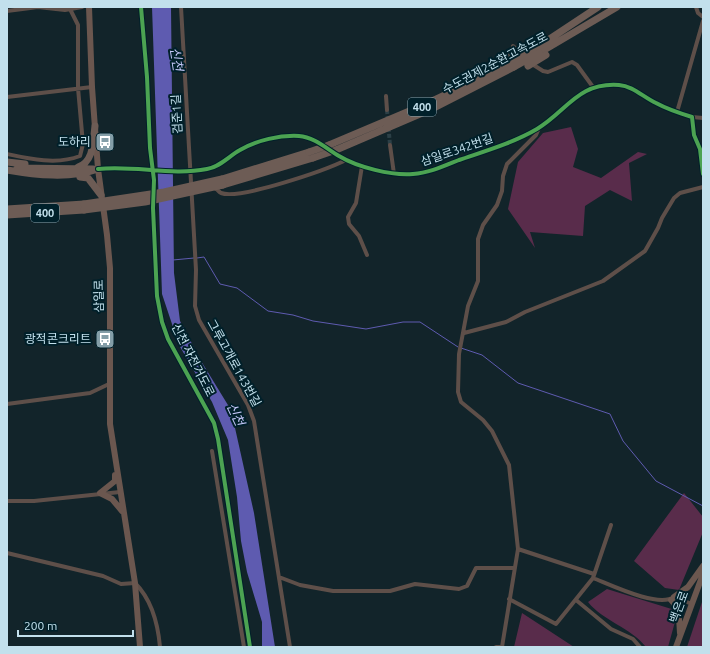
<svg xmlns="http://www.w3.org/2000/svg" width="710" height="654" viewBox="0 0 710 654" font-family="Ubuntu,'Noto Sans KR',sans-serif">
<style>
.green{fill:#592c4b}
.water{fill:#5e5bb0}
.lines{fill:none;stroke-linecap:round;stroke-linejoin:round}
.stream{stroke:#5e5bb0;stroke-width:1}
.minor-tunnel{stroke:#2c4047;stroke-width:4;stroke-dasharray:4 2;stroke-linecap:butt}
.minor{stroke:#5e4f49;stroke-width:4}
.secondary{stroke:#6b574f;stroke-width:6}
.motorway{stroke:#6d5c55;stroke-width:7}
.motorway-bridge{stroke:#6d5c55;stroke-width:7}
.cycleway-casing{stroke:#00202a;stroke-width:6}
.cycleway{stroke:#4ca352;stroke-width:4}
.labels{text-anchor:middle;stroke-width:4;stroke-linejoin:round;paint-order:stroke}
.shield{fill:#00202a;stroke:#88a6b2;stroke-width:1}
.shield-label{font-size:11px;font-weight:bold;fill:#c2e0ec}
.street-label{font-size:12px;fill:#c2e0ec;stroke:#00202a}
.poi-label{font-size:12px;fill:#c2e0ec;stroke:#00202a;text-anchor:end}
.water-label{font-size:13px;font-style:italic;fill:#c4c7f8;stroke:#00202a}
</style>
<rect width="100%" height="100%" fill="#12242a"/>
<!-- green -->
<path class="green" d="M571 127 578 149 573 167 601 178 638 152 647 154 629 163 632 201 610 190 585 206 583 236 530 232 535 248 508 209 518 162 543 133Z
M684 493 703 517V532L679 590 665 588 634 561Z
M607 589 678 611 668 647H646C630 627 603 621 588 602Z
M703 599V647H687Z
M522 613 574 647H514Z"/>
<!-- water -->
<path class="water" d="M152 7H171L174 273 180 321 201 361 231 410 254 513 275 647H262V622L247 572 241 541 237 497 228 440 212 402 179 345 162 294Z"/>
<g class="lines">
<!-- stream -->
<path class="stream" d="M197 258 204 257 220 284 237 288 268 311 293 315 313 321 366 329 403 322H420L458 347
M173 260 194 258
M461 348 482 355 518 383 610 414 623 441 656 481 703 506"/>
<!-- minor-tunnel -->
<path class="minor-tunnel" d="M387 110 390 145"/>
<!-- minor -->
<path class="minor" d="M181 7 196 270 195 306 199 320 248 405 254 421 290 647
M696 7 698 13 703 17
M7 11 38 7 65 10 82 7
M513 46 520 52
M532 64 543 71 548 72 572 62 577 65 593 87
M386 96 387 110
M7 97 92 87
M677 112 703 21
M692 117 703 118
M390 145 394 174
M7 154C30 159 57 165 80 156L83 144 78 88V25L70 9
M362 166 356 203 348 217 349 224 359 236 367 255
M98 169C135 165 171 176 207 169 220 167 229 156 240 150 257 140 280 135 299 136 314 137 327 149 339 156 357 167 392 176 413 174 429 173 444 166 459 160 485 151 513 143 537 129 567 111 578 82 619 85 633 86 643 97 656 103 667 109 679 113 692 117L694 135 700 149 703 174
M216 189C218 190 219 192 221 193 240 200 326 170 346 160
M464 333 506 322 525 312 603 281 645 251 658 228 662 218 674 198 680 193 703 187
M7 404 90 393 109 384
M212 451 244 647
M7 501H34L120 492
M518 549 594 574
M7 553 103 576 121 584 135 583C152 600 158 624 160 647
M279 577 300 585 333 591H390L415 584 459 589 467 586 476 568H515
M593 578C611 585 658 608 674 597L692 604
M509 599 556 624 593 578 611 525
M576 600 611 629 633 639 640 647
M496 647H502
M502 647 518 549 509 465 492 431 483 420 461 402 458 392 459 354 468 306 478 281V239L483 225 497 205 502 191 503 176 507 164 536 135 539 128"/>
<!-- secondary -->
<path class="secondary" d="M89 7 92 87 98 169 107 235 110 268V424L135 583 140 647
M115 475V481L100 493 112 499 122 511
M674 597 688 587 703 566
M671 600C680 609 679 620 680 633
M676 647 703 574"/>
<!-- motorway -->
<path class="motorway" d="M533 50 598 7
M539 53 617 7
M329 145 426 104 512 63
M336 150 434 108 514 67
M7 162 25 164
M78 167C94 162 93 141 95 126
M17 168 93 169
M7 170C36 175 70 179 98 169
M80 177 88 178 101 195
M222 179 309 152
M223 185 313 158
M7 209 84 204
M7 215 84 210"/>
<!-- motorway-bridge -->
<path class="motorway-bridge" d="M505 59 530 47
M512 63 533 50
M528 66 546 55
M514 67 539 53
M309 152 329 145
M313 158 336 150
M84 204 164 192 222 179
M84 210 145 202 223 185"/>
<defs>
<path id="cycleway" d="M141 7 147 77 150 148 154 180 153 208 157 296 162 322 168 339 214 423 218 439 250 647
M98 169C135 165 171 176 207 169 220 167 229 156 240 150 257 140 280 135 299 136 314 137 327 149 339 156 357 167 392 176 413 174 429 173 444 166 459 160 485 151 513 143 537 129 567 111 578 82 619 85 633 86 643 97 656 103 667 109 679 113 692 117L694 135 700 149 703 174"/>
</defs>
<!-- cycleway casing -->
<use href="#cycleway" class="cycleway-casing"/>
<!-- cycleway -->
<use href="#cycleway" class="cycleway"/>
</g>
<!-- icons -->
<defs>
<symbol id="bus-square" viewBox="-11 -11 22 22"><rect x="-9" y="-9" width="18" height="18" rx="4" fill="#849ea8" stroke="#00202a"/><path d="M-5-6H5V4H4V6H2V4H-2V6H-4V4H-5ZM-3.5-4V0h7V-4ZM-3.5 1.2v1.5H-2V1.2ZM2 1.2v1.5H3.5V1.2Z" fill="#fff"/></symbol>
</defs>
<g fill-rule="evenodd">
<use href="#bus-square" x="94" y="131" width="22" height="22"/>
<use href="#bus-square" x="94" y="328" width="22" height="22"/>
</g>
<g class="labels">
<!-- shield labels -->
<g class="shield">
<rect x="408" y="98" width="28" height="18" rx="3"/>
<rect x="31" y="204" width="28" height="18" rx="3"/>
</g>
<g class="shield-label">
<text x="422" y="111">400</text>
<text x="45" y="217">400</text>
</g>
<!-- street labels -->
<g class="street-label">
<text transform="translate(495 63) rotate(-28)" y="4">수도권제2순환고속도로</text>
<text transform="translate(177 114) rotate(-93)" y="4">검준1길</text>
<text transform="translate(457 150) rotate(-19)" y="4">삼일로342번길</text>
<text transform="translate(99 296) rotate(-91)" y="4">삼일로</text>
<text transform="translate(193 360) rotate(63)" y="4">신천 자전거도로</text>
<text transform="translate(234 363) rotate(61)" y="4">그루고개로143번길</text>
<text transform="translate(679 607) rotate(-70)" y="4">백은로</text>
</g>
<!-- poi labels -->
<g class="poi-label">
<text x="91" y="146">도하리</text>
<text x="91" y="343">광적콘크리트</text>
</g>
<!-- water labels -->
<g class="water-label">
<text transform="translate(177 59) rotate(81)" y="5">신천</text>
<text transform="translate(236 414) rotate(65)" y="5">신천</text>
</g>
</g>
<!-- border -->
<rect width="710" height="654" fill="none" stroke="#c2e0ec" stroke-width="16"/>
<!-- scale -->
<path d="M18 630v6h115v-6" fill="none" stroke="#c2e0ec" stroke-width="2"/>
<text x="24" y="630" font-size="12" fill="#c2e0ec" stroke="#00202a" stroke-width="3" paint-order="stroke">200 m</text>
</svg>
